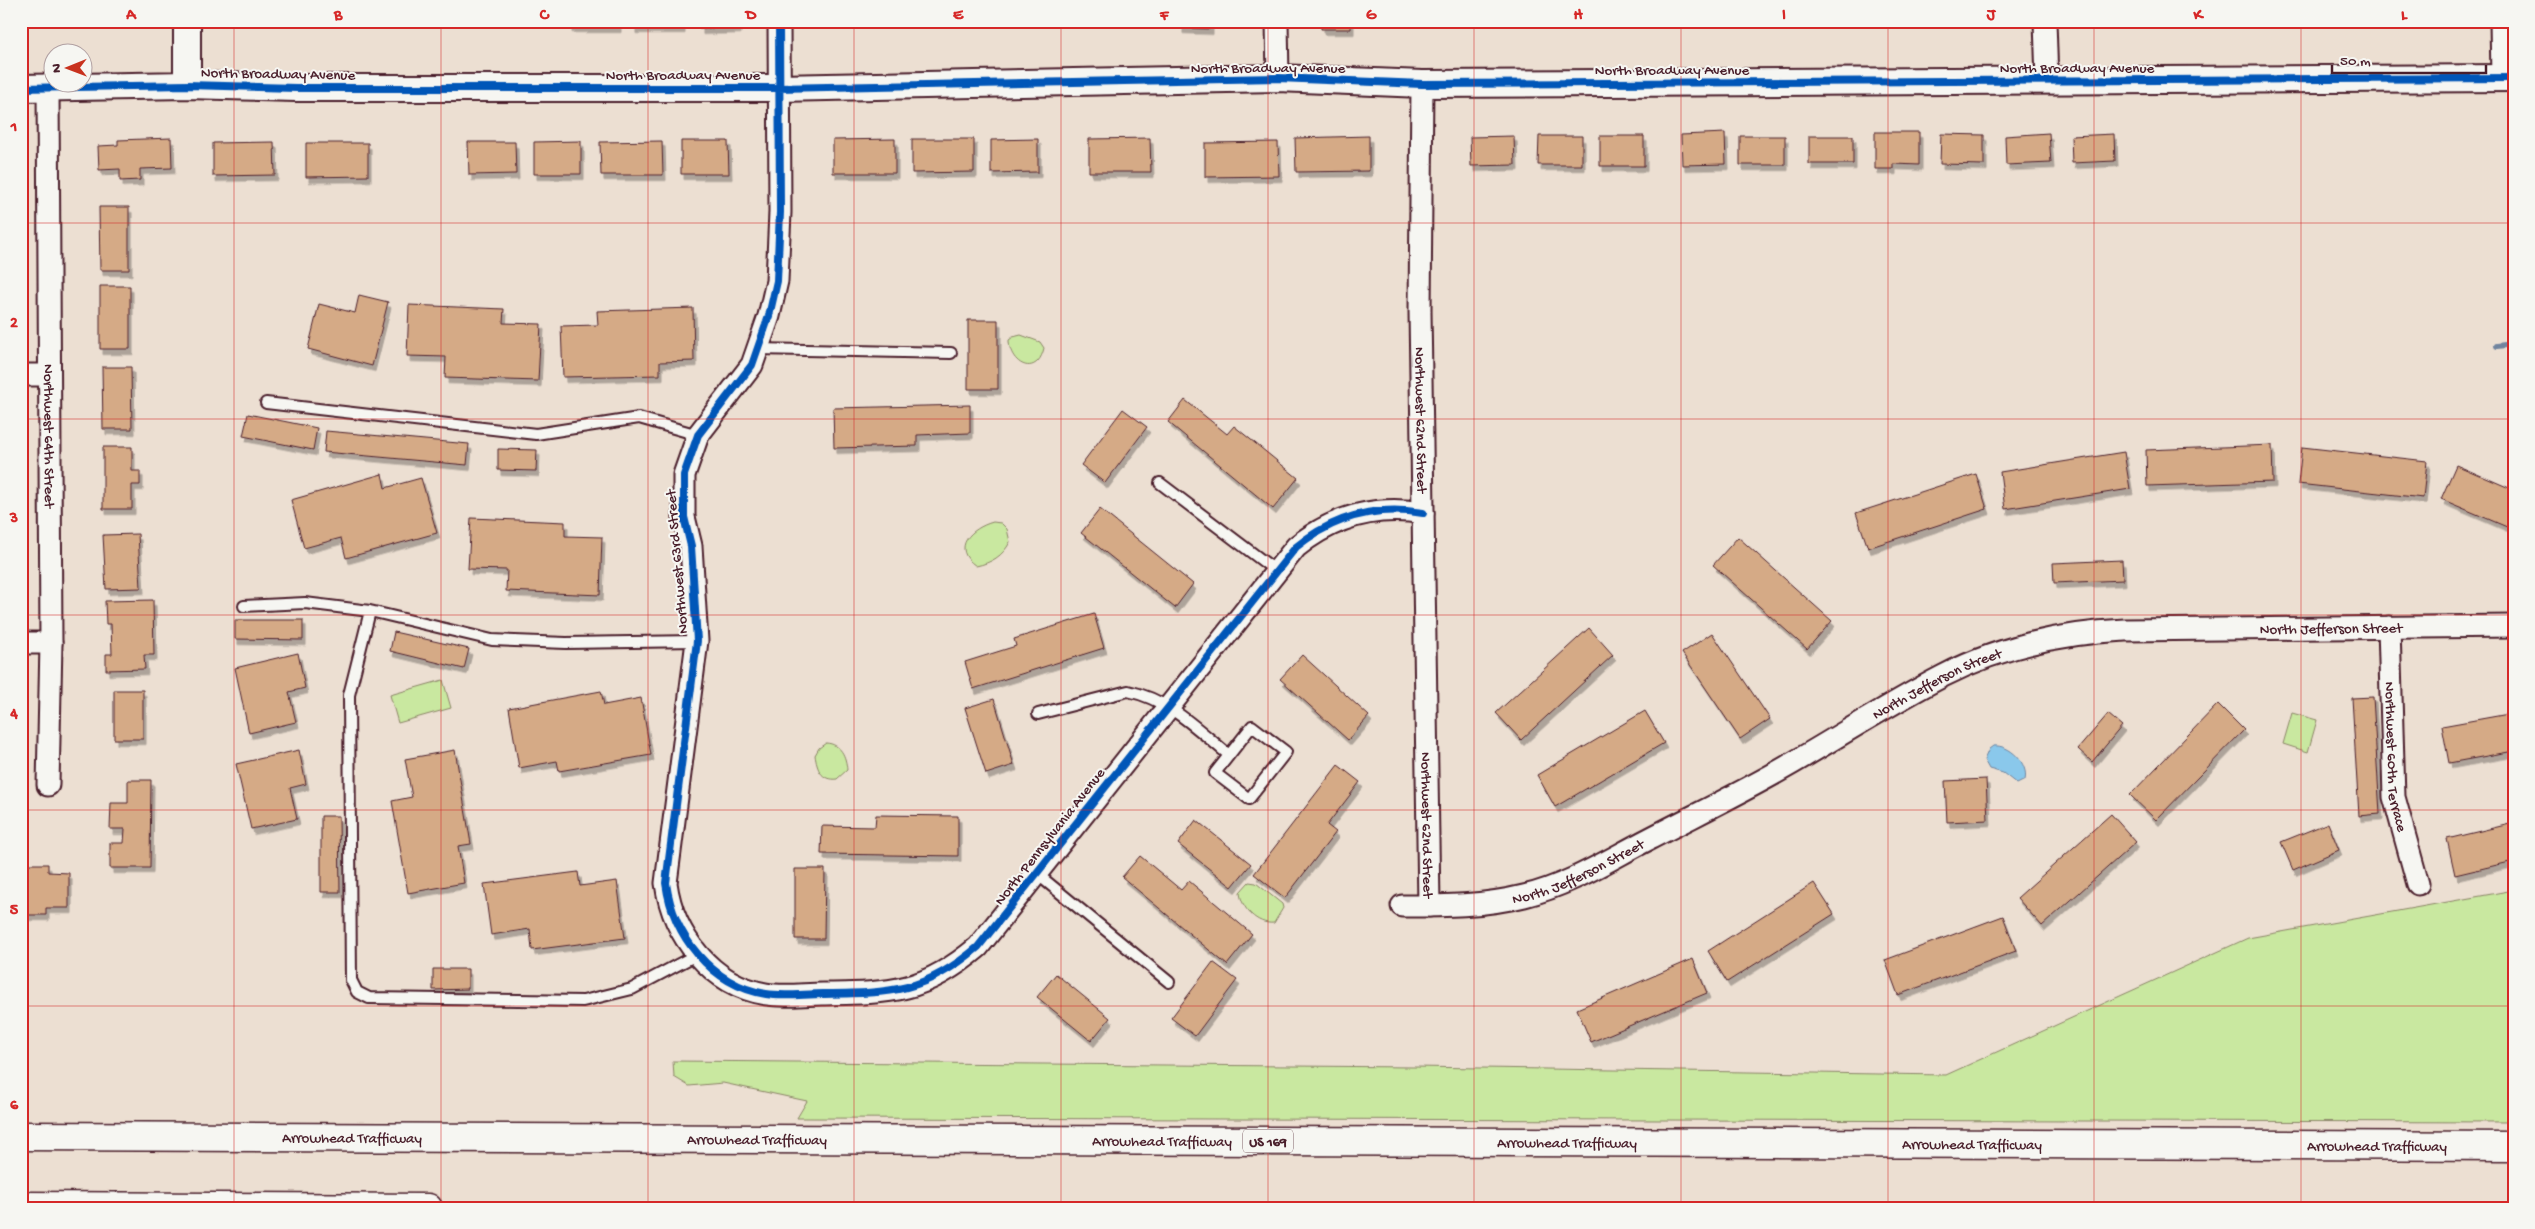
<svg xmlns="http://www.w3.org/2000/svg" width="2535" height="1229" viewBox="0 0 2535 1229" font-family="'Gochi Hand',sans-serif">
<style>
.green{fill:#c9e8a0;stroke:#8a8466}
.water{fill:#8ac8eb;stroke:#70849e}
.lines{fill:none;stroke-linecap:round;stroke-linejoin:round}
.stream{stroke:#70849e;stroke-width:6}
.building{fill:#d5aa86;stroke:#4a1f2b;filter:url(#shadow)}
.service-casing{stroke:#4a1f2b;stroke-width:14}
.minor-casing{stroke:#4a1f2b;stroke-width:25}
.tertiary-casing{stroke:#4a1f2b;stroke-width:30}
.motorway-casing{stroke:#4a1f2b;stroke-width:31}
.service{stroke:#f6f6f2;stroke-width:10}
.minor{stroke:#f6f6f2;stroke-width:21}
.tertiary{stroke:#f6f6f2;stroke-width:26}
.motorway{stroke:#f6f6f2;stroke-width:28}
.cycleway-casing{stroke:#f6f6f2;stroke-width:11}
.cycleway{stroke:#0057b8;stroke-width:8}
.grid{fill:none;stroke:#d62828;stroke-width:1;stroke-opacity:0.55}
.labels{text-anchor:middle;stroke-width:4;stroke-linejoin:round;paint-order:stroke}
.shield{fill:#f6f6f2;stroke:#7e6067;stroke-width:1}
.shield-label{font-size:14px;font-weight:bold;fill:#4a1f2b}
.street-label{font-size:15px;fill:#4a1f2b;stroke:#f6f6f2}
.neatline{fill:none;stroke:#d62828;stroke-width:2}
.grid-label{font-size:16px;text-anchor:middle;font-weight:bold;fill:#d62828}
</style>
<defs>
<filter id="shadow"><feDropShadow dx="3" dy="5.5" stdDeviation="0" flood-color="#0004"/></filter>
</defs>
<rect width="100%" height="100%" fill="#ecdfd2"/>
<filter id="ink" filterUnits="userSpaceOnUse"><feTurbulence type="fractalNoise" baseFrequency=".02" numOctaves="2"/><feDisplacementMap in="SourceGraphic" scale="10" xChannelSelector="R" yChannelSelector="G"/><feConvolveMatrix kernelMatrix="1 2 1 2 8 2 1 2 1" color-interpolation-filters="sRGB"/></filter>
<g filter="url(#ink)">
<!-- green -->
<path class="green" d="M1021 335 1040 342 1044 348C1037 379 1009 364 1009 340L1013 337Z
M993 522 1001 523 1007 529 1010 542C1003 556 991 563 976 566 950 548 971 528 993 522Z
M443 680 451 708 398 723 390 695Z
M2292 713 2317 720 2308 752 2283 744Z
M826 743C841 744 846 756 847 770L837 779C821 781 817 769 815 755L819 748Z
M1249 882 1256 883 1282 904 1283 908 1274 923C1257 925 1241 908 1240 892Z
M2514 890V1122L797 1118 807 1101 723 1083 689 1086 674 1077 673 1061 1414 1067 1946 1075 2248 938Z"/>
<!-- water -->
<path class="water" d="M1993 746C2010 744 2029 764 2025 780L2017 784 2003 773 1989 769 1984 760 1989 749Z"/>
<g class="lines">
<!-- stream -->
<path class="stream" d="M2497 346 2514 344"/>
</g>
<!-- building -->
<path class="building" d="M569 21H618V27H569Z
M633 21H682V28H633Z
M700 21H738V28L700 29Z
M1180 21H1210V29L1180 28Z
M1321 21H1351V29H1321Z
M1875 132H1919V165L1893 164V169H1875Z
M1725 133 1726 164 1682 165 1681 135Z
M2049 133 2051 163 2006 165 2005 136Z
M1941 134 1984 135V165L1940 164Z
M2114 134 2115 161 2072 163 2071 136Z
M1369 136V171L1296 172 1295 138Z
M1514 136 1515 165 1471 166 1470 137Z
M1539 136H1582V165H1538Z
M1600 136H1644V166H1600Z
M1740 136H1785V165H1740Z
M1809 136H1853V164H1809Z
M171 138 172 168 140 169V180L120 181V169L99 170 98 146 118 145V140Z
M1150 138 1151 172H1089V139Z
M895 139V173H833V140Z
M912 139H974V172L912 173Z
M1038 139V172L991 173V140Z
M581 141V174H534V142Z
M662 141 663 175H601L600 142Z
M681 141H728L729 174H681Z
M274 142 275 175 213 176V143Z
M468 142H515L516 174 469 175Z
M1278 142 1279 176 1205 177V143Z
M306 143H368V176L306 177Z
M99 207H129V270H100Z
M100 286H130V349H100Z
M359 295 388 302 372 366 308 349 319 304 355 313Z
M409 305 504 309 503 323 541 324 538 381 445 378 446 357 407 356Z
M693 308 694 361 660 362V375L563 377 561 326 598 325 597 311Z
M968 320H998V389H968Z
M102 367H131L132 429H103Z
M1185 400 1227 434 1234 426 1298 478 1273 509 1168 422Z
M970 405V433L917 435V446L834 448 833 408Z
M1123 409 1147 427 1105 483 1081 465Z
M248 414 317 428 313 450 243 436Z
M326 431 469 444 467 465 324 452Z
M2272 445 2273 482 2147 486 2146 450Z
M103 447H132V471H140V485H132V509H103Z
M2302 447 2427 461 2423 498 2298 484Z
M498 449 537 450 536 471 498 470Z
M2124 452 2130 489 2005 509 2000 472Z
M2456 465 2514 490V530L2441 499Z
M382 474 385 488 421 478 437 533 346 558 341 538 304 548 291 500Z
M1976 474 1987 509 1868 548 1856 513Z
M1100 509 1193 584 1175 608 1081 533Z
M471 518 565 522V536L602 537 600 595 506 591 507 570 468 569Z
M138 534 141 588 106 589 103 535Z
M1738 537 1832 621 1807 649 1713 565Z
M2122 560 2123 580 2054 583 2053 563Z
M153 600 154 655H144L145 669 106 670V654H112L111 624H106L105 601Z
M1094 614 1104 648 973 689 965 662 1016 646 1014 639Z
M235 620H303V640L235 639Z
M1589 628 1613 655 1521 740 1496 713Z
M394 632 469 649 464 669 390 651Z
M1712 633 1770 719 1740 739 1682 653Z
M298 653 305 688 289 692 296 722 249 733 235 668Z
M1302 655 1369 716 1348 740 1280 679Z
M114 690H143V739H114Z
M601 691 604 705 641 698 651 755 559 771 557 761 519 768 509 708Z
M2373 697 2380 814 2359 816 2352 698Z
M994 699 1014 765 986 774 965 708Z
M2218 704 2244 730 2156 820 2130 795Z
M1645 711 1664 743 1555 807 1537 775Z
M2514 713V751L2449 763 2442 726Z
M2108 714 2122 726 2092 762 2078 749Z
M299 750 306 784 290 788 297 819 251 829 236 764Z
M455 750 471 844 458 846 464 883 408 893 392 801 412 797 405 759Z
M1338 765 1360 782 1327 825 1336 832 1285 898 1254 874Z
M1986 779 1988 820 1947 822 1945 781Z
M128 780H151L150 868H110V843H124L125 829H110L111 803H128Z
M2111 814 2136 842 2042 926 2017 898Z
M876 815 958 816V856L821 854 822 826 875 827Z
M321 816H339L340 892H321Z
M1196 820 1251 864 1232 887 1178 844Z
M2328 823 2339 850 2293 870 2281 842Z
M2514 823V861L2455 875 2447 839Z
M1140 856 1181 890 1189 881 1252 934 1227 965 1122 877Z
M21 864H48V872L69 873V908H46V915H25V930H21Z
M795 869H825L824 939H795Z
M578 872 580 886 617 881 625 938 532 950 530 929 491 935 484 884Z
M1814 883 1834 914 1727 982 1708 951Z
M2003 916 2016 951 1898 995 1885 960Z
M1693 959 1707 993 1591 1042 1577 1009Z
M1213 962 1237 980 1195 1036 1171 1018Z
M433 969H468V989L433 990Z
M1056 974 1110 1018 1091 1041 1037 997Z"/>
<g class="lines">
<defs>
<path id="service" d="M757 349 951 353
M266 403 536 434 639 418 698 435
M1160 483 1276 571
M244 606 305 603 370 611 492 640 566 643 697 641
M370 611 349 695 351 980 357 992 369 998 583 1001 632 989 696 955
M1038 714 1128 691C1170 700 1197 729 1229 755
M1252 726 1286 752 1249 799 1215 773Z
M1036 873 1169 982"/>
<g id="minor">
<path d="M779 21 780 212 777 281 769 316 752 365 698 435 684 475V517L691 546 697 641 666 883C673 935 711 985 766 994 784 997 804 994 823 994 891 993 924 993 978 947L1296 547C1333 517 1376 505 1423 513"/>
<path d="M1277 21 1278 78"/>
<path d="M2045 21 2047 81"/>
<path d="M2501 21 2502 78"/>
<path id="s1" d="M1422 84 1420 311 1429 906"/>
<path id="s2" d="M48 87 51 643 48 785"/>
<path d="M21 375H49"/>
<path id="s3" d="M2389 627 2394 797 2418 884"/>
<path d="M21 643H51"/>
<path id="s4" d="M1402 906C1444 906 1484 906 1524 896 1570 885 1608 860 1649 839 1695 815 1741 793 1786 767 1838 737 1889 704 1943 676 1999 647 2062 633 2125 630L2514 626"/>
</g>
<path id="tertiary" d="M187 21V85
M21 88 187 85 296 88H778L1278 78 1422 84 2514 78"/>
<g id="motorway">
<path id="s5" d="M21 1136 2514 1146"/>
<path d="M21 1206 428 1208"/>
</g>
</defs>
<!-- service casing -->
<use href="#service" class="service-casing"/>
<!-- minor casing -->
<use href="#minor" class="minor-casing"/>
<!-- tertiary casing -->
<use href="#tertiary" class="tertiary-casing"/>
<!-- motorway casing -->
<use href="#motorway" class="motorway-casing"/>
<!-- service -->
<use href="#service" class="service"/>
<!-- minor -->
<use href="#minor" class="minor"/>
<!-- tertiary -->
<use href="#tertiary" class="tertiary"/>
<!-- motorway -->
<use href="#motorway" class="motorway"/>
<defs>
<path id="cycleway" d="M779 21 780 212 777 281 769 316 752 365 698 435 684 475V517L691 546 697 641 666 883C673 935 711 985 766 994 784 997 804 994 823 994 891 993 924 993 978 947L1296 547C1333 517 1376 505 1423 513
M21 88 187 85 296 88H778L1278 78 1422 84 2514 78"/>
</defs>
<!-- cycleway casing -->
<use href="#cycleway" class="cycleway-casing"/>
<!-- cycleway -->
<use href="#cycleway" class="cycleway"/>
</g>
</g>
<!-- grid -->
<path class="grid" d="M234 21V1208M441 21V1208M648 21V1208M854 21V1208M1061 21V1208M1268 21V1208M1474 21V1208M1681 21V1208M1888 21V1208M2094 21V1208M2301 21V1208M21 223H2514M21 419H2514M21 615H2514M21 810H2514M21 1006H2514"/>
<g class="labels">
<!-- shield labels -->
<rect class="shield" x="1243" y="1129.5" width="50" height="23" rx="4"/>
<g class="shield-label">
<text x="1268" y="1146">US 169</text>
</g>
<!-- street labels -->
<g class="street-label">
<text x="1268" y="72">North Broadway Avenue</text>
<text x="2077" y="72">North Broadway Avenue</text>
<text x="1672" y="74">North Broadway Avenue</text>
<text transform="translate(278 73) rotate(1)" y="5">North Broadway Avenue</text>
<text x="683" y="79">North Broadway Avenue</text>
<text dy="5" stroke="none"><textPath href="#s1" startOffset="336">Northwest 62nd Street</textPath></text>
<text dy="5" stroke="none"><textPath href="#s2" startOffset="349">Northwest 64th Street</textPath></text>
<text transform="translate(676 562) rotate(-95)" y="5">Northwest 63rd Street</text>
<text dy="5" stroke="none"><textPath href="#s4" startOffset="992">North Jefferson Street</textPath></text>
<text dy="5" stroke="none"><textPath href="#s4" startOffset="588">North Jefferson Street</textPath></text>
<text dy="5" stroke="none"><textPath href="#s3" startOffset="130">Northwest 60th Terrace</textPath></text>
<text dy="5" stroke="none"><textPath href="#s1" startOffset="741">Northwest 62nd Street</textPath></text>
<text transform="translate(1049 836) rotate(-52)" y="5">North Pennsylvania Avenue</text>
<text dy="5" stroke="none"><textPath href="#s4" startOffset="182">North Jefferson Street</textPath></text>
<text dy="5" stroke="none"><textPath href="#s5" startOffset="331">Arrowhead Trafficway</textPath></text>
<text dy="5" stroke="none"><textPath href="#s5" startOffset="736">Arrowhead Trafficway</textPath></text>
<text dy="5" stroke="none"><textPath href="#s5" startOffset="1141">Arrowhead Trafficway</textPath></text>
<text dy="5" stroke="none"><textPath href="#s5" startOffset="1546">Arrowhead Trafficway</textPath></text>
<text dy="5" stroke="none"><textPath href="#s5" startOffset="1951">Arrowhead Trafficway</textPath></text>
<text dy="5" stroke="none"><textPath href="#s5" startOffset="2356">Arrowhead Trafficway</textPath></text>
</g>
</g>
<!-- margin -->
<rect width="2535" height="1229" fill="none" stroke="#f6f6f2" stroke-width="55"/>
<!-- north arrow -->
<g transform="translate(68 68) rotate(269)"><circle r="24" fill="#f6f6f2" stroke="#b1a0a2"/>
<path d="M0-4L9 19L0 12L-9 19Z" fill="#c8321e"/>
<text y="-8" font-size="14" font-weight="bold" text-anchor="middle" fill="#4a1f2b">N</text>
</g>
<!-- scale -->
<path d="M2332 65v8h154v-8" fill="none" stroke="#4a1f2b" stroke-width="2.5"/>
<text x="2340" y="65" font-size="15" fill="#4a1f2b" stroke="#f6f6f2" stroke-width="4" paint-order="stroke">50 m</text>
<rect x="28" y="28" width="2480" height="1174" class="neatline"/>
<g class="grid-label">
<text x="131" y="19">A</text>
<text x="338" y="19">B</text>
<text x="544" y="19">C</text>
<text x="751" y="19">D</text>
<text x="958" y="19">E</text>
<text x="1164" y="19">F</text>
<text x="1371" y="19">G</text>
<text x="1578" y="19">H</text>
<text x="1784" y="19">I</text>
<text x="1991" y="19">J</text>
<text x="2198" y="19">K</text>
<text x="2404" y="19">L</text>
<text x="14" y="131">1</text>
<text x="14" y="327">2</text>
<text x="14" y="522">3</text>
<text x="14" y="718">4</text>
<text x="14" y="914">5</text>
<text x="14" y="1109">6</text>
</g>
</svg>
